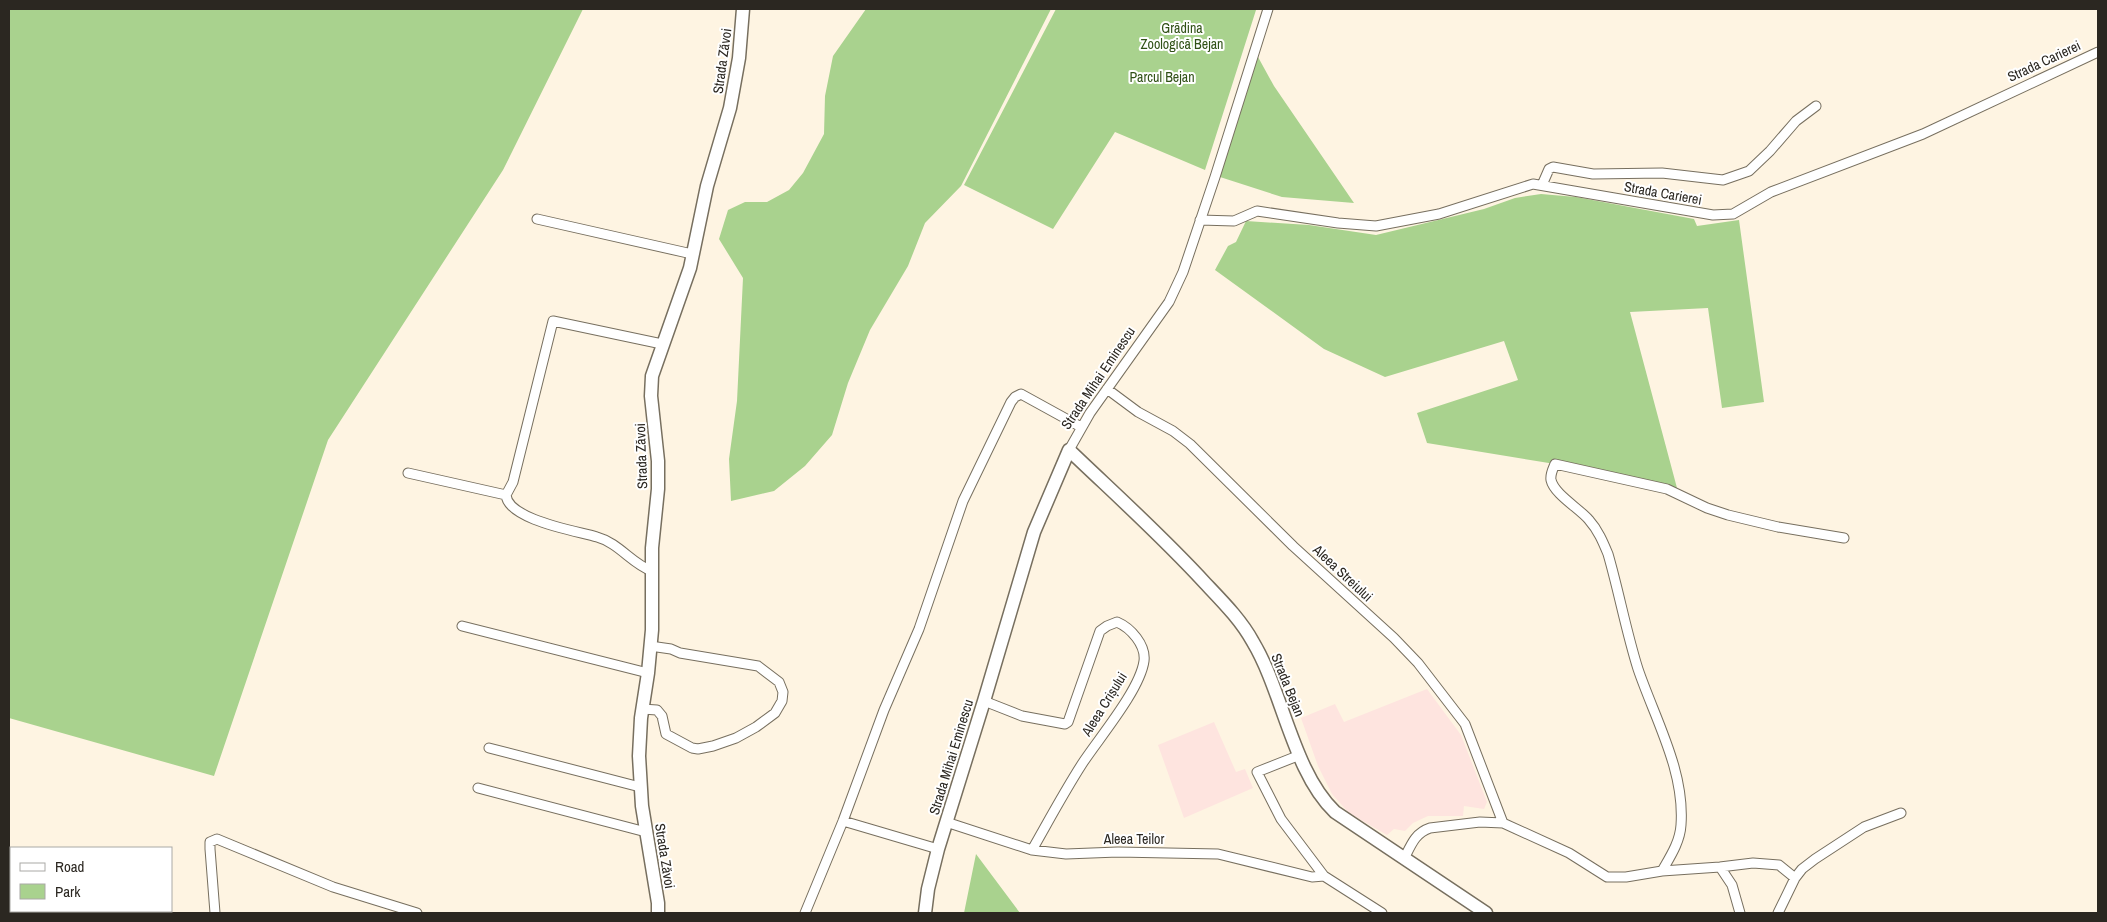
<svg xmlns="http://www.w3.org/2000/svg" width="2107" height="922" viewBox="0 0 2107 922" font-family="'Archivo Narrow',sans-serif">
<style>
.education{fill:#fee4df}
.green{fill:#a9d28e}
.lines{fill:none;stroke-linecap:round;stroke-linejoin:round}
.street-casing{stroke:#776f5f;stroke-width:11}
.secondary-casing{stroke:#776f5f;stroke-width:15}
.street{stroke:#fff;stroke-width:9}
.secondary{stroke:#fff;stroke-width:12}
.labels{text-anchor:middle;stroke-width:4;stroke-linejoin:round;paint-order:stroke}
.park-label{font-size:14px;fill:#305116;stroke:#fff}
.street-label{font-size:14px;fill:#2b2721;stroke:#fff}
</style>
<rect width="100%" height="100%" fill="#fef4e2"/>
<!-- education -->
<path class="education" d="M1427 689 1461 735 1487 802 1484 809 1464 806 1463 816H1428L1413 823 1405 831 1394 829 1387 835 1349 813 1332 794 1318 766 1301 718 1335 704 1344 722Z
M1214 722 1236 772 1245 769 1253 788 1184 818 1158 745Z"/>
<!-- green -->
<path class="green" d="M9 9H583L503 170 328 440 214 776 9 718Z
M866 9H1051L961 186 925 223 908 266 870 330 848 383 832 435 805 466 774 491 731 501 729 459 737 401 743 278 719 239 728 210 745 202H767L789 190 803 173 824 134 825 96 833 56Z
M1056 9 1256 10 1205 170 1115 132 1053 229 964 185Z
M1258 57 1274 86 1354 203 1282 197 1220 177Z
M1541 194 1576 197 1694 219 1697 226 1739 220 1764 402 1722 408 1708 308 1630 312 1677 488 1555 464 1427 443 1417 413 1518 380 1504 341 1385 377 1324 349 1215 270 1228 246 1236 242 1246 221 1309 225 1376 235 1484 209 1515 198Z
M976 854 1020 913H964Z"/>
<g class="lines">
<defs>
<path id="street" d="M1542 185 1549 169 1553 167 1593 174 1662 173 1723 180 1749 171 1770 151 1796 121 1816 106
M537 219 692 254
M1200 220 1234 221 1257 211 1338 223 1376 226 1439 214 1533 184 1713 215 1733 214 1771 192 1923 134 2098 52
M1107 389 1138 412 1173 431 1190 444 1293 546 1394 638 1418 663 1465 724 1503 823 1480 822 1430 828C1415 833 1411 845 1404 859
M1069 450 1090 413 1169 302 1183 272 1215 177 1268 9
M408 473 506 495C508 520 577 531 597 537 619 543 632 564 652 571
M506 495 513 482 553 321 662 344
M462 626 648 673
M984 701 1022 716 1065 724 1068 722 1100 631 1107 626 1117 622C1131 628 1146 645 1144 661 1140 690 1099 738 1082 764 1064 792 1048 822 1032 850
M642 709 657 710 662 716 666 734 692 748 698 749 713 746 736 738 756 727 775 713 782 701 783 692 779 682 758 666 680 653 671 649 650 646
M489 748 640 787
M1300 755 1257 772 1281 819 1324 876 1382 913
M478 788 646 832
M843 821 938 849
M946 822 1032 850 1066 854 1118 852 1218 854 1312 877 1324 876
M1503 823 1569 853 1607 877H1626L1662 871 1720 867 1753 863 1779 865 1795 878 1802 869 1815 859 1864 827 1901 813
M1720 867 1732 885 1740 913
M1662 871C1670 857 1680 842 1681 825 1685 771 1655 719 1638 669 1626 631 1619 592 1608 554 1603 542 1598 530 1589 520 1580 509 1554 494 1551 480 1550 474 1553 469 1555 464L1667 489 1707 508 1728 515 1778 527 1844 538
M215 913 210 849V842L217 839 333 887 417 913
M805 913 843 821 884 710 919 629 963 501 1011 402 1015 397 1021 394 1081 427
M1778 913 1795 878"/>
<path id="secondary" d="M658 913V903L642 806 639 756 641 718 648 673 652 630V548L658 489V461L651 396 652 376 690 268 707 186 730 108 739 58 743 9
M925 913 928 889 938 849 984 701 1034 532 1069 450C1115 494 1162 536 1205 583 1223 602 1241 620 1253 642 1283 692 1293 772 1335 812L1486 913"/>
</defs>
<!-- street casing -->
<use href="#street" class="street-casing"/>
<!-- secondary casing -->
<use href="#secondary" class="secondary-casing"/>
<!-- street -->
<use href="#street" class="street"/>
<!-- secondary -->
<use href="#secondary" class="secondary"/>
</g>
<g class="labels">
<!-- park labels -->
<g class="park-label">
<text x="1182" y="33">Grădina<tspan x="1182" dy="16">Zoologică Bejan</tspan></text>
<text x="1162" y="82">Parcul Bejan</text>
</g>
<!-- street labels -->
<g class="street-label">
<text transform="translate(722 61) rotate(-82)" y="5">Strada Zăvoi</text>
<text transform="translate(2044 61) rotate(-25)" y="5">Strada Carierei</text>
<text transform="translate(1663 193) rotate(10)" y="5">Strada Carierei</text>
<text transform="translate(1098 378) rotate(-56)" y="5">Strada Mihai Eminescu</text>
<text transform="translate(641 456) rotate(-92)" y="5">Strada Zăvoi</text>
<text transform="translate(1343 573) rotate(43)" y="5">Aleea Streiului</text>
<text transform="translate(1288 685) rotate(68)" y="5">Strada Bejan</text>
<text transform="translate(1104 704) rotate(-58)" y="5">Aleea Crișului</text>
<text transform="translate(951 757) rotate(-73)" y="5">Strada Mihai Eminescu</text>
<text x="1134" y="844">Aleea Teilor</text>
<text transform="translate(665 856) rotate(81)" y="5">Strada Zăvoi</text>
</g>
</g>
<!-- border -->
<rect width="2107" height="922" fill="none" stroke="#2b2721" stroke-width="20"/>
<!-- legend -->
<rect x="10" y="847" width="162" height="65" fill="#ffffff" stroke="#aaa9a6"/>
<rect x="20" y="863" width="25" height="8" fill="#ffffff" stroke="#aaa9a6"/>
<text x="55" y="872" font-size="15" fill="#2b2721">Road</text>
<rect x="20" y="884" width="25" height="15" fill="#a9d28e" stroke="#aaa9a6"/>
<text x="55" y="897" font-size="15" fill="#2b2721">Park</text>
</svg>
